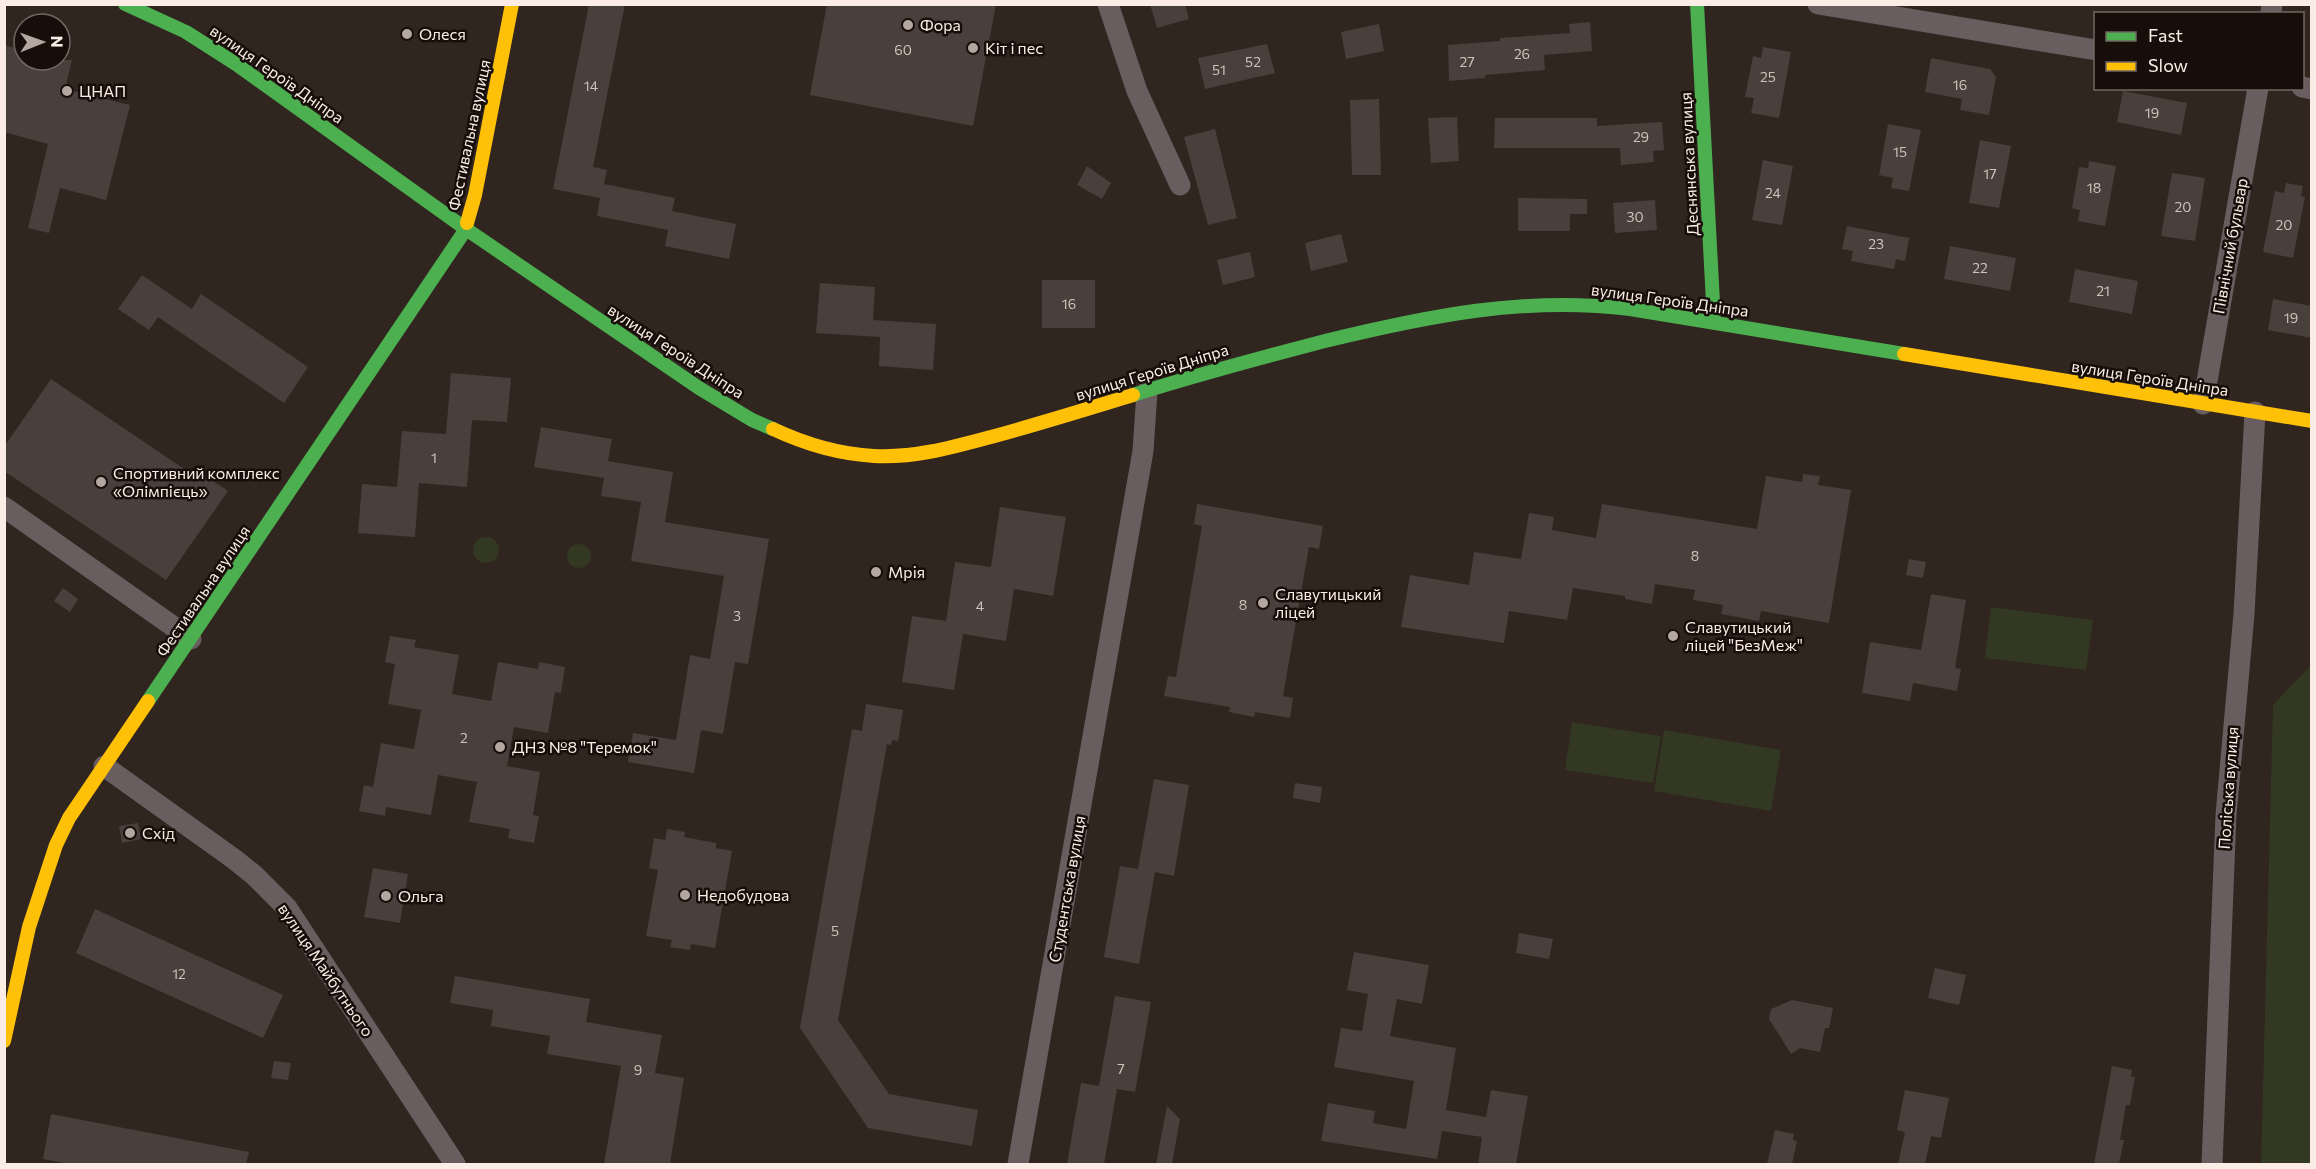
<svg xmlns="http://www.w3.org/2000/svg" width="2316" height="1169" viewBox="0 0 2316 1169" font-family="Commissioner,sans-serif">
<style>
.green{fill:#323822}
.building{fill:#49403b}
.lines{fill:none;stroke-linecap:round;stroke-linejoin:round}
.street{stroke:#695d5f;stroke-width:21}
.fast{stroke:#4caf50;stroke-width:14}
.slow{stroke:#ffc107;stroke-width:14}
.poi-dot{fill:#b4a7a0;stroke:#170e0a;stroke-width:2}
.labels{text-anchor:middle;stroke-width:5;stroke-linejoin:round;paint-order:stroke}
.number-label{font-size:14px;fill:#cec2bb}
.poi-label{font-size:16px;fill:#fbede6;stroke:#170e0a;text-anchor:start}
.street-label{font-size:16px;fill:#fbede6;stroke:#170e0a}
</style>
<rect width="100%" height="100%" fill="#30251f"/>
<!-- green -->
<path class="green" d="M473 550a13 13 0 1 1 26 0a13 13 0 1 1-26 0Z
M567 556a12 12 0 1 1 24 0a12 12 0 1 1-24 0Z
M1991 607 2093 620 2086 670 1985 658Z
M2311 665V1164H2261L2273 705Z
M1572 722 1661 736 1653 783 1565 770Z
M1664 730 1781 750 1771 811 1654 791Z"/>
<!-- building -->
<path class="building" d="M589 4H625L593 167 607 170 604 184 675 198 672 211 736 224 729 259 665 246 668 230 597 216 600 198 553 189Z
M827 4H996L973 126 810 95Z
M1150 4H1185L1189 19 1157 28Z
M1590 22 1592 51 1544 55 1545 70 1485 75V78L1449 81 1448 45 1500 41V38L1570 33 1569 24Z
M1379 24 1384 51 1346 59 1341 32Z
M1267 44 1275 73 1205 89 1198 58Z
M4 45 24 50V60H72L65 89 130 105 106 200 60 188 49 233 28 228 48 144 4 132Z
M1763 47 1791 52 1779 118 1751 113 1754 98 1745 97 1753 56 1761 58Z
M1931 58 1990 69 1996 77 1989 115 1960 110 1962 99 1925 92Z
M2123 91 2187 103 2181 135 2117 122Z
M1379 99 1381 175H1352L1350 100Z
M1457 117 1459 161 1431 163 1428 118Z
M1495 118H1597V126L1662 122 1664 150 1653 151 1654 162 1621 165 1620 148H1494Z
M1888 124 1921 130 1909 191 1891 188 1893 178 1879 175Z
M1215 129 1237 218 1208 225 1184 137Z
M1980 140 2011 146 1999 208 1969 203Z
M1763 160 1793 166 1782 225 1752 220Z
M2089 161 2116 166 2105 226 2078 221 2080 210 2072 208 2079 167 2088 168Z
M1087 166 1111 183 1102 199 1077 185Z
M2172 173 2205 178 2195 241 2161 236Z
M2286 183 2303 186 2301 196 2305 197 2293 258 2263 252 2275 191 2284 193Z
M1518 198 1587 199V214H1570V231H1518Z
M1655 200 1657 230 1615 233 1613 203Z
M1847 226 1909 238 1905 261 1896 259 1894 269 1851 261 1853 251 1842 249Z
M1341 234 1348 262 1311 271 1305 243Z
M1950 246 2016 258 2010 291 1944 279Z
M1250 252 1255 277 1223 285 1217 260Z
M2075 269 2138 281 2132 314 2069 302Z
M142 275 192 309 201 294 308 367 284 403 158 317 149 330 118 309Z
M1042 280H1095V328H1042Z
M820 283 875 287 873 320 936 324 933 370 879 366 880 337 816 333Z
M2273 299 2312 306V338L2268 330Z
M451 373 511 378 507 422 472 420 467 487 419 483 415 537 358 533 362 484 397 487 402 431 446 434Z
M51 379 196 477 200 472 228 491 166 580 4 471V447Z
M541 427 612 439 608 461 673 472 665 522 769 539 748 664 735 662 723 734 701 730 694 773 628 762 633 733 676 740 690 655 710 659 724 576 631 561 641 502 601 496 604 478 534 467Z
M1803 474 1820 476 1818 485 1851 490 1829 623 1761 611 1759 621 1721 614 1723 605 1693 600 1695 590 1655 584 1652 604 1625 599V596L1573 588 1567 620 1509 611 1504 643 1401 627 1410 575 1469 585 1474 552 1521 559 1529 513 1554 517 1552 530 1596 538 1602 504 1757 529 1766 476 1802 482Z
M1197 504 1323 526 1319 549 1309 547 1283 696 1293 698 1290 718 1255 712 1254 717 1229 712 1230 707 1164 696 1168 676 1176 677 1202 526 1194 524Z
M1000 507 1066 517 1053 596 1014 589 1006 641 963 634 954 690 902 682 912 616 946 621 955 562 991 567Z
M1909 559 1926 562 1923 578 1906 575Z
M63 588 78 599 70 612 54 601Z
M1931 594 1966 600 1955 668 1961 669 1957 691 1913 683 1910 701 1862 693 1870 642 1921 650Z
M390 636 416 640 414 647 459 655 452 694 491 701 498 662 538 669 539 662 565 667 561 693 555 692 548 733 514 727 507 766 540 772 533 815 539 816 534 843 508 838 510 829 469 822 477 782 438 775 431 815 386 807 385 816 359 811 364 785 373 787 381 743 414 749 421 710 388 704 395 664 385 662Z
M866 704 903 710 898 741 892 740 891 745 887 744 838 1020 889 1094 978 1110 972 1146 868 1128 800 1028 852 729 862 731Z
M1154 779 1189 785 1174 876 1155 872 1139 964 1104 957 1120 866 1138 869Z
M1295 783 1322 787 1320 803 1293 798Z
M138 823 141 839 122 843 119 826Z
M667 829 685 832 684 837 716 843V848L732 851 715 948 691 944 690 950 670 947 672 940 646 936 658 870 649 868 654 838 665 840Z
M373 868 408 874 400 923 364 917Z
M95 909 283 995 263 1038 76 953Z
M1519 933 1553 939 1549 959 1516 953Z
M1354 952 1429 965 1422 1004 1397 999 1390 1036 1456 1048 1446 1110 1486 1117 1491 1090 1528 1096 1516 1164H1478L1482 1137 1442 1131 1437 1159 1321 1141 1328 1103 1375 1111 1373 1123 1406 1129 1414 1081 1334 1067 1341 1028 1362 1031 1368 994 1347 990Z
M1935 968 1966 975 1959 1005 1928 998Z
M455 976 590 999 586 1022 662 1035 655 1073 684 1078 670 1164H604L621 1066 547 1054 550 1036 491 1026 493 1010 450 1003Z
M1115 996 1151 1002 1135 1092 1117 1089 1104 1164H1067L1081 1083 1099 1086Z
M1792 1000 1833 1008 1829 1028H1825L1820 1052 1800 1048 1791 1054 1769 1019 1771 1009Z
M274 1061 291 1063 288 1080 271 1078Z
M2112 1066 2132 1070 2131 1077H2135L2130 1105H2126L2120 1140H2124L2119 1164H2094Z
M1905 1090 1949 1098 1941 1138 1931 1136 1925 1164H1898L1905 1132 1897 1130Z
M1167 1106 1180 1119 1172 1164H1156Z
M51 1114 249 1152 246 1164H69L43 1159Z
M1775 1130 1794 1134 1793 1140 1797 1141 1792 1164H1767Z"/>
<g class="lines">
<!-- street -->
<path class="street" d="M1108 4 1137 91 1180 185
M1818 4 2096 50
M2271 14 2272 4
M2302 87 2312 89
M2203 404 2258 88
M4 507 191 639
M104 766 234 859 254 875 287 908 455 1164
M1018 1164 1143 451 1147 392
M2212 1164 2226 815 2244 614 2255 412"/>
<!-- fast -->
<path class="fast" d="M125 4 186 32 236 64 466 229 699 388 752 420 773 429
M1697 4 1714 321
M1133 395C1196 375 1260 358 1325 341 1428 316 1524 296 1630 309L1904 354
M148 701 466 229 467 223"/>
<!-- slow -->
<path class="slow" d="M467 223 475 195 512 4
M1904 354 2312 421
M773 429C805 444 838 454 874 456 913 458 950 448 987 438 1036 425 1084 410 1133 395
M4 1041 29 927 56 845 69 818 148 701"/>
</g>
<!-- markers -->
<g class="poi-dot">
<circle cx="908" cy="25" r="6"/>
<circle cx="407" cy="34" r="6"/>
<circle cx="973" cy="48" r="6"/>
<circle cx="67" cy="91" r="6"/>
<circle cx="101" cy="482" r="6"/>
<circle cx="876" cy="572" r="6"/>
<circle cx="1263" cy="603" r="6"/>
<circle cx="1673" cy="636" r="6"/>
<circle cx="500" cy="747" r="6"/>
<circle cx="130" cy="833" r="6"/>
<circle cx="685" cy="895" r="6"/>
<circle cx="386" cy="896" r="6"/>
</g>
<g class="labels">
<!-- number labels -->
<g class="number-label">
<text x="903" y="55">60</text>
<text x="1522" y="59">26</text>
<text x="1253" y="67">52</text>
<text x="1467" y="67">27</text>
<text x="1219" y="75">51</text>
<text x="1768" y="82">25</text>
<text x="1960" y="90">16</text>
<text x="591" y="91">14</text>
<text x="2152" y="118">19</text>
<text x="1641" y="142">29</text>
<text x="1900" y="157">15</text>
<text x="1990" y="179">17</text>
<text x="2094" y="193">18</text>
<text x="1773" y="198">24</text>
<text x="2183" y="212">20</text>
<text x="1635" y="222">30</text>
<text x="2284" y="230">20</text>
<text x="1876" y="249">23</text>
<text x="1980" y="273">22</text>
<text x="2103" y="296">21</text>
<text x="1069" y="309">16</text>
<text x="2291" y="323">19</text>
<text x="434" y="463">1</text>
<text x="1695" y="561">8</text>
<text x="1243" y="610">8</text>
<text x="980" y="611">4</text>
<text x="737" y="621">3</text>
<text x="464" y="743">2</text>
<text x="835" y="936">5</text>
<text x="179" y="979">12</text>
<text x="1121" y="1074">7</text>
<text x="638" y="1075">9</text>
</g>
<!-- poi labels -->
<g class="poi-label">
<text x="920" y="31">Фора</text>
<text x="419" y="40">Олеся</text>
<text x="985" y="54">Кіт і пес</text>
<text x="79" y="97">ЦНАП</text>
<text x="113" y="479">Спортивний комплекс<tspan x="113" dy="18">«Олімпієць»</tspan></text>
<text x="888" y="578">Мрiя</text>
<text x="1275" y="600">Славутицький<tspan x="1275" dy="18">ліцей</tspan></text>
<text x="1685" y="633">Славутицький<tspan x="1685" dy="18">ліцей "БезМеж"</tspan></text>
<text x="512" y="753">ДНЗ №8 "Теремок"</text>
<text x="142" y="839">Схід</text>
<text x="697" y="901">Недобудова</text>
<text x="398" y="902">Ольга</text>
</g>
<!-- street labels -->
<g class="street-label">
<text transform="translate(277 74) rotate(35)" y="6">вулиця Героїв Дніпра</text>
<text transform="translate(469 135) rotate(-78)" y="6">Фестивальна вулиця</text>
<text transform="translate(1689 164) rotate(-93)" y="6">Деснянська вулиця</text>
<text transform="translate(2230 246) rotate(-80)" y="6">Північний бульвар</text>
<text transform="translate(1670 300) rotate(8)" y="6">вулиця Героїв Дніпра</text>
<text transform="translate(676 351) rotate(33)" y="6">вулиця Героїв Дніпра</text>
<text transform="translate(1152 372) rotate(-17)" y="6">вулиця Героїв Дніпра</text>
<text transform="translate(2150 378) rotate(9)" y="6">вулиця Героїв Дніпра</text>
<text transform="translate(203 591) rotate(-56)" y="6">Фестивальна вулиця</text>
<text transform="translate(2228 788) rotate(-86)" y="6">Поліська вулиця</text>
<text transform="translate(1067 889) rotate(-80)" y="6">Студентська вулиця</text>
<text transform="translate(326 970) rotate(56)" y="6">вулиця Майбутнього</text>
</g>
</g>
<!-- border -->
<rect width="2316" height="1169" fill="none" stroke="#fbede6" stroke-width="12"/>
<!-- legend -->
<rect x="2094" y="12" width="210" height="78" fill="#170e0a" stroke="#726762" stroke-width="1.5"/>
<rect x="2106" y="32" width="30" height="9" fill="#4caf50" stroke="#726762" stroke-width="1.5"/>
<text x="2148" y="42" font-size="18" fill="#fbede6">Fast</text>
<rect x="2106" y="62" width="30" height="9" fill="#ffc107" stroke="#726762" stroke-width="1.5"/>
<text x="2148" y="72" font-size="18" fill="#fbede6">Slow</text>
<!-- north arrow -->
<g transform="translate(42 42) rotate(89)"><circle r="28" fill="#170e0a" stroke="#726762" stroke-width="1.5"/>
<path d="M0-4.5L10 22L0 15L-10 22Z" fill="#b4a7a0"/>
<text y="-9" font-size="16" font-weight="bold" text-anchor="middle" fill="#fbede6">N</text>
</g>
</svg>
